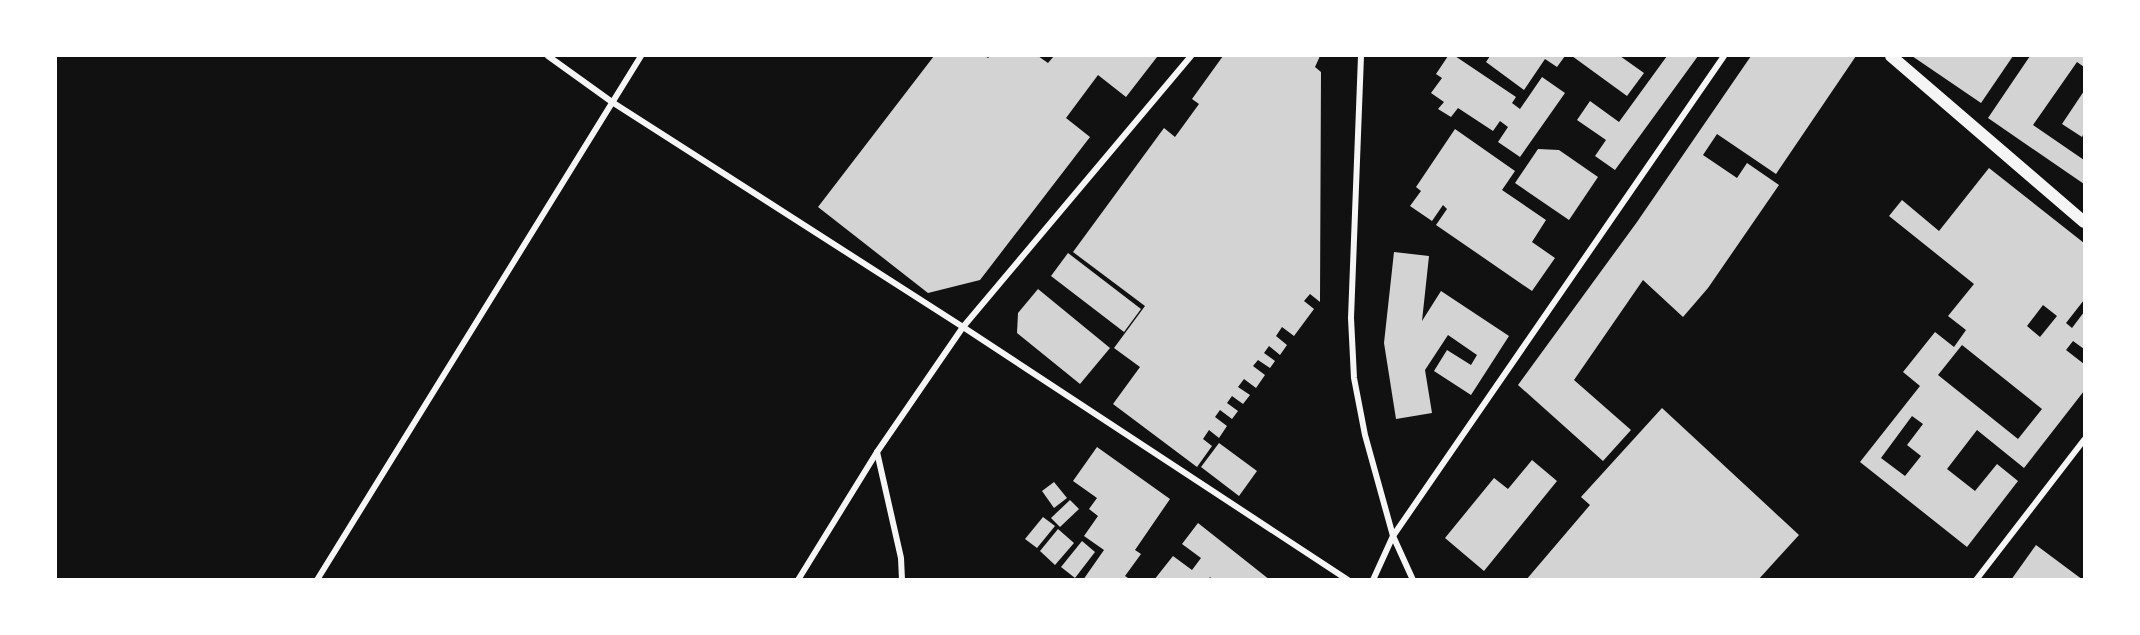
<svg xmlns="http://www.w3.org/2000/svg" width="2140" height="635" viewBox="0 0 2140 635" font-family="Commissioner,sans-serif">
	<rect width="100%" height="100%" fill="#111"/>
	<g fill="#d3d3d3" fill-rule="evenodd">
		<polygon points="934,56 985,56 988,58 990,56 1038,56 1048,63 1054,56 1157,57 1126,97 1098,75 1066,118 1090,137 980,280 928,293 818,207"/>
		<polygon points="1223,56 1320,56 1315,67 1321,72 1320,302 1310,294 1304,301 1314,309 1294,336 1282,327 1276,336 1287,345 1280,355 1269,346 1264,353 1275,361 1270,368 1258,360 1253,366 1265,375 1256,388 1244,379 1238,387 1250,395 1243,404 1232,396 1227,403 1238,411 1232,419 1220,410 1215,417 1227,426 1219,438 1209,430 1203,439 1212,446 1197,467 1113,404 1140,367 1114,348 1145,306 1073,252 1164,128 1175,137 1199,104 1192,99"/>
		<polygon points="1448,56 1455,56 1516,97 1512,103 1520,109 1542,77 1565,93 1520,157 1498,142 1508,127 1500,121 1493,131 1458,108 1451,117 1438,109 1444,102 1431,93 1442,78 1436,74"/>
		<polygon points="1490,56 1565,56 1557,67 1545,59 1524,90 1486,62"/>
		<polygon points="1572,56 1620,56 1644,73 1627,96"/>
		<polygon points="1667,56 1698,56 1615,170 1595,156 1606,140 1577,120 1590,101 1619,122"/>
		<polygon points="1751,56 1856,56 1776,174 1717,134 1703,155 1737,178 1747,163 1779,185 1708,288 1683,317 1643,280 1574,380 1631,430 1603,461 1518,385 1637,222"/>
		<polygon points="1912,56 2013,56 1981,103"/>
		<polygon points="2030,56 2084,56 2084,67 2077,62 2033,125 2084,160 2084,184 1988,118"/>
		<polygon points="2084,91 2084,133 2082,137 2062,124"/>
		<polygon points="1455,129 1515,171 1502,190 1546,220 1532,242 1555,258 1532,291 1436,225 1447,209 1443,205 1432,221 1410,206 1421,191 1416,187"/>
		<polygon points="1538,149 1559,150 1598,177 1569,220 1515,183"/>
		<path d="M1989,168L2084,243V300L2066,323L2072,328L2084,312V349L2073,341L2066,350L2084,364V391L2024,468L1977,430L1947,469L1975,491L1997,464L2018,481L1967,547L1860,462L1920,386L1903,372L1935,332L1954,347L1966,330L1948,316L1974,284L1889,216L1902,200L1939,231ZM2043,305L2057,316L2040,337L2027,326ZM1962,345L2042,409L2018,439L1938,375ZM1912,416L1923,424L1907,445L1921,456L1905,476L1881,458Z"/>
		<polygon points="1394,252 1429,256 1422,321 1441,291 1509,336 1471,395 1434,371 1447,350 1471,365 1477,355 1448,335 1425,370 1432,413 1396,419 1384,343"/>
		<polygon points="1068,253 1141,309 1124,332 1051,276"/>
		<polygon points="1038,289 1110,348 1080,384 1017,333 1018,313"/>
		<polygon points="1662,408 1799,535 1758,580 1526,580 1590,505 1581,497"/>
		<polygon points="1219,443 1257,471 1239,496 1201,467"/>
		<polygon points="1097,447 1170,499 1135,550 1141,554 1125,576 1131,580 1083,580 1104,550 1084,536 1098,516 1089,509 1097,498 1073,481"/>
		<polygon points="1532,460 1557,481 1484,571 1445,538 1494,478 1508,489"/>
		<polygon points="1054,482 1067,498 1054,508 1042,491"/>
		<polygon points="1070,500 1079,509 1060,527 1051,518"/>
		<polygon points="1043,517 1055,526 1037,548 1025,539"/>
		<polygon points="1198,523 1270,580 1213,580 1210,577 1208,580 1154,580 1173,556 1192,570 1201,558 1182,544"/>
		<polygon points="1058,529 1074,543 1055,565 1040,551"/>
		<polygon points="1082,541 1095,552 1075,578 1061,567"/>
		<polygon points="2036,545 2083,580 2011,580"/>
	</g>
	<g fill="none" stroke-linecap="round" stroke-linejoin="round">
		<g stroke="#f5f5f5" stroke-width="6">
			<polyline points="548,56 612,102 963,327 1348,580"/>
			<polyline points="1361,56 1351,318 1354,378 1365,435 1393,536 1413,580"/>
			<polyline points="877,452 901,558 902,580"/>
			<polyline points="317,580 641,56"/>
			<polyline points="798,580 877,452 963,327 1191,56"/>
			<polyline points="1373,580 1393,536 1724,56"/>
			<polyline points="1976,580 2084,440"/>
		</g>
		<polyline stroke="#f5f5f5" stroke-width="12" points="1891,56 2084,222"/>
	</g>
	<rect width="2140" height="635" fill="none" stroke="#ffffff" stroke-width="114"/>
</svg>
